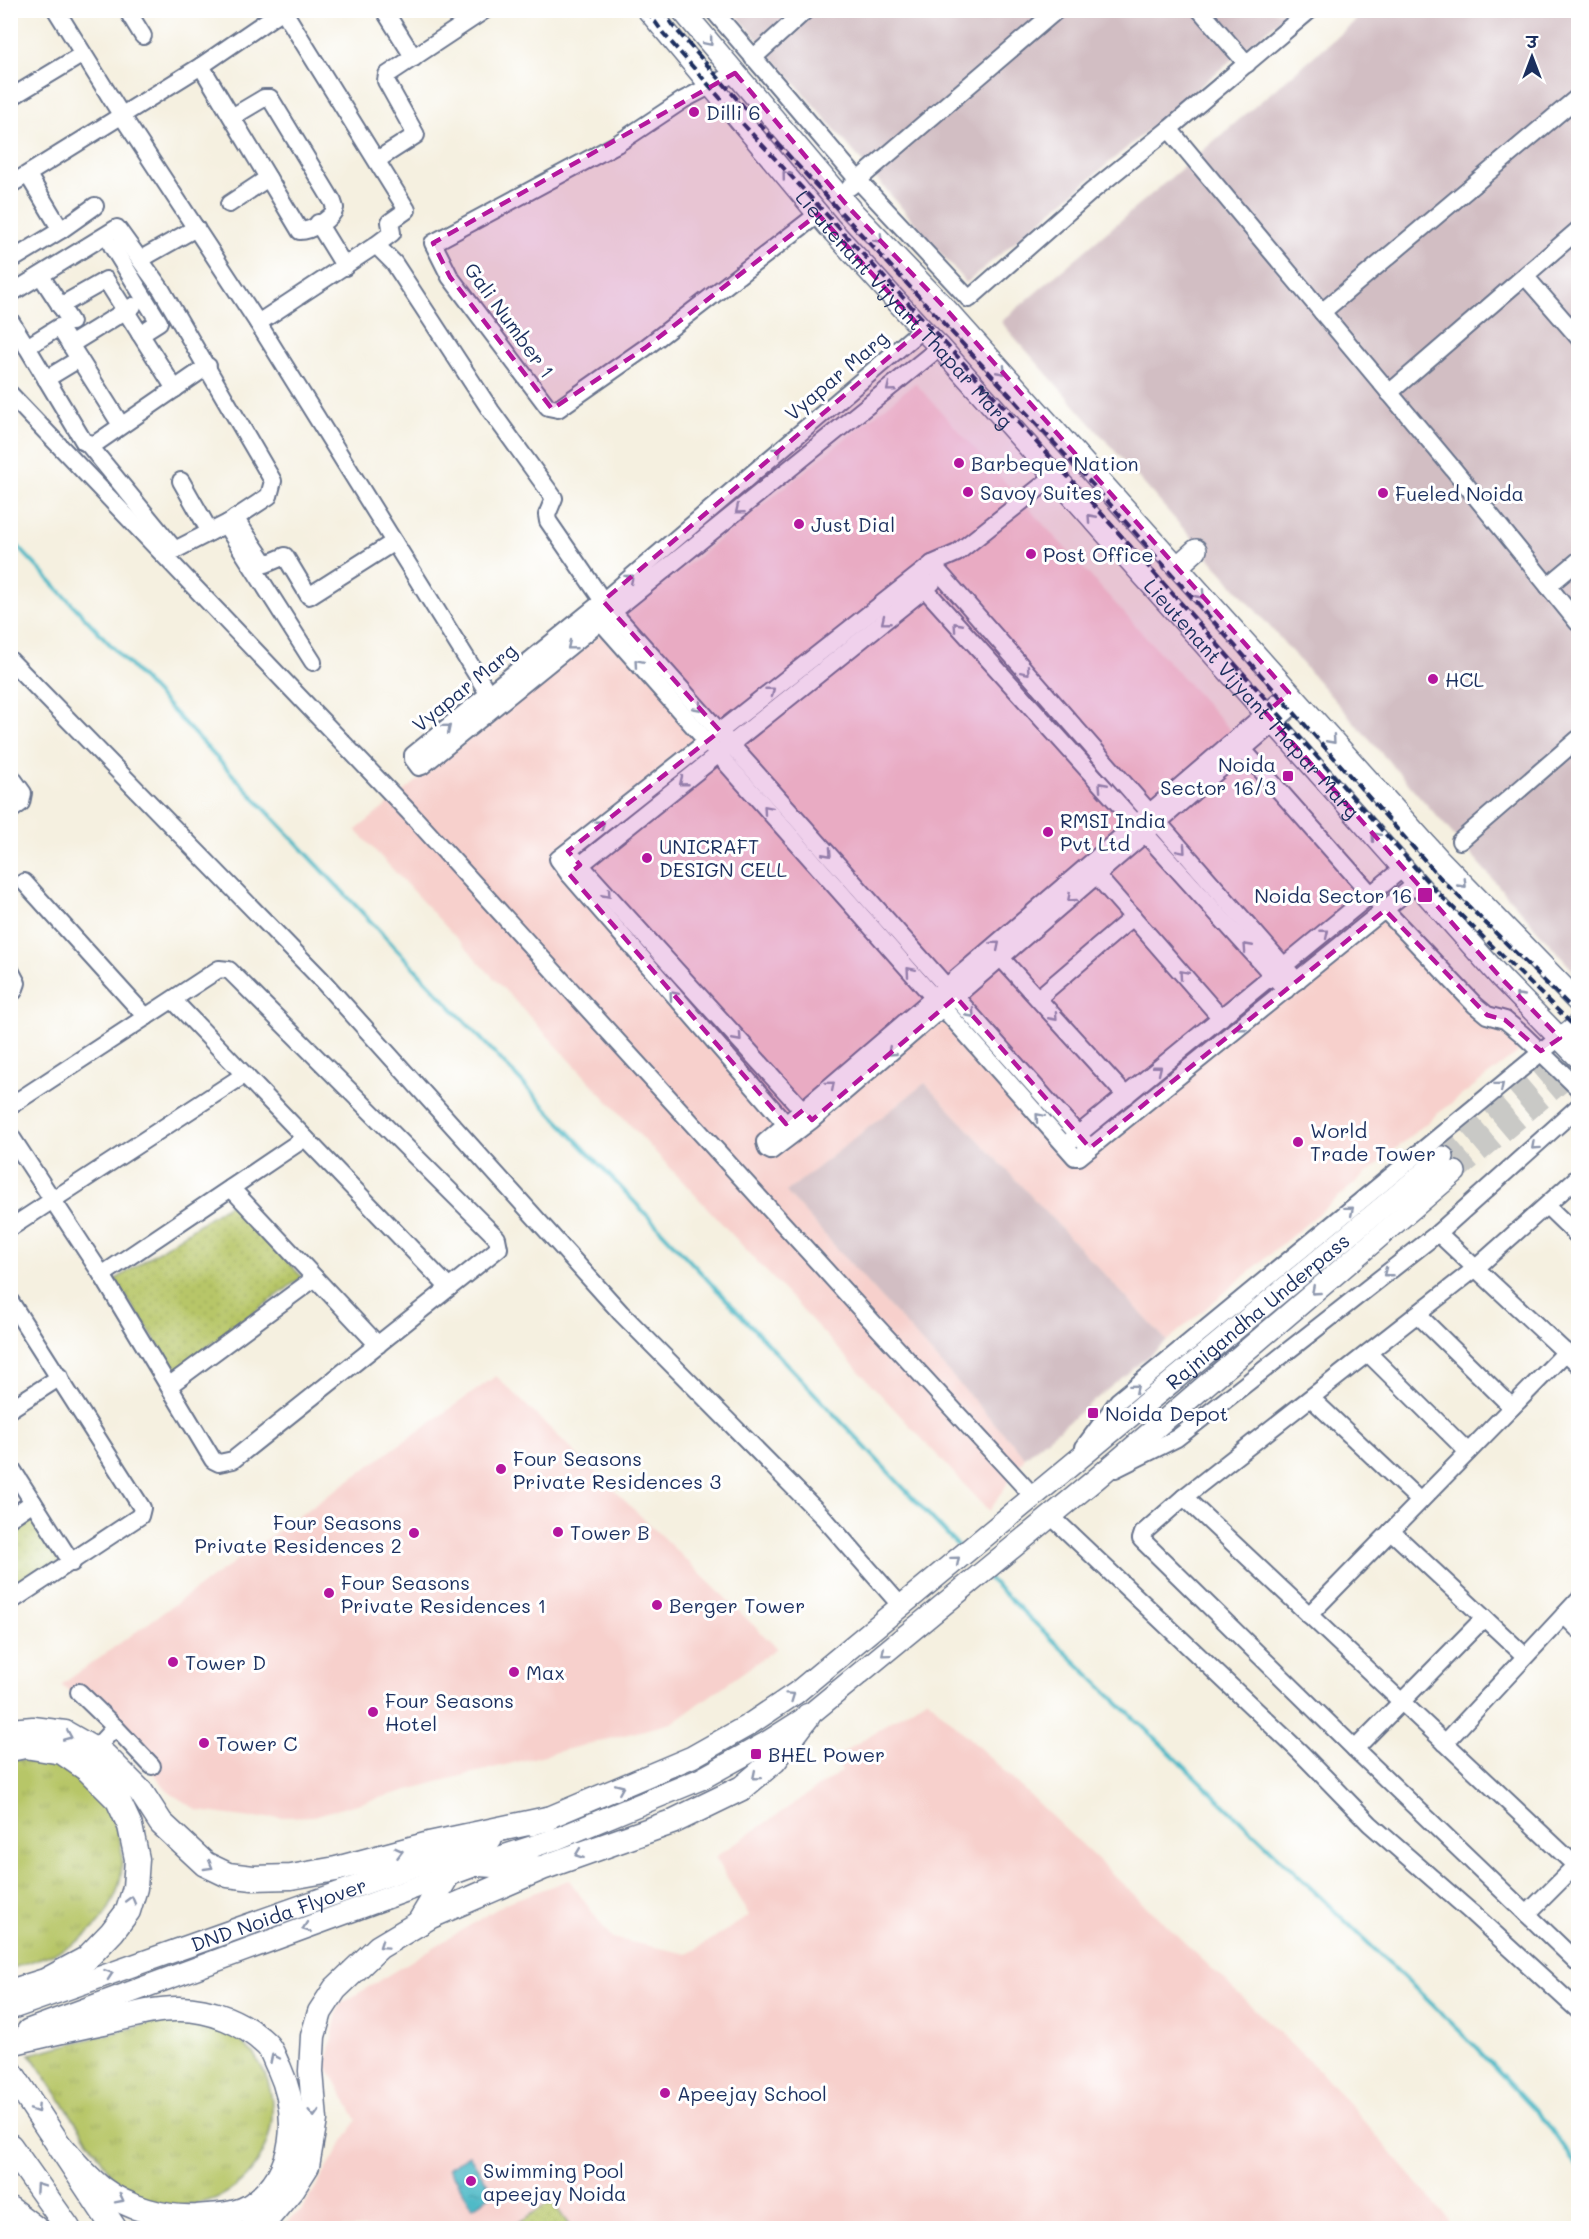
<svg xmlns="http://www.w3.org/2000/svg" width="1589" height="2239" viewBox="0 0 1589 2239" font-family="Mali,'Playpen Sans Deva',sans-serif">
	<defs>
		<pattern id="grass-tufts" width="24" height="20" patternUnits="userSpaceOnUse" patternTransform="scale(1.5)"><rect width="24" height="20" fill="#b7c668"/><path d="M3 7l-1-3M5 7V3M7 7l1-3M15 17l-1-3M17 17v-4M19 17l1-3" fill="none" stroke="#9daa5d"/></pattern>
		<pattern id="park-dots" width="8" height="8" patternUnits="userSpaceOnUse" patternTransform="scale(1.5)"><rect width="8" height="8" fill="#b7c668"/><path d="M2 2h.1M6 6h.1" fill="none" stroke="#9daa5d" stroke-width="1.8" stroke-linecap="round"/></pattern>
		<pattern id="water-ripples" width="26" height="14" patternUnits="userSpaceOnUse" patternTransform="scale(1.5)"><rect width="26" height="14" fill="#4ab7c5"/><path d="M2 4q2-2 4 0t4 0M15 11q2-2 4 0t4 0" fill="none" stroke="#3d95a3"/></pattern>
	</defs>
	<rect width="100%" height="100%" fill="#fff"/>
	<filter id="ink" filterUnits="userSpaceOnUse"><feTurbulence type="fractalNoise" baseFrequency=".0167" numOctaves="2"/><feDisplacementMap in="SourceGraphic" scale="12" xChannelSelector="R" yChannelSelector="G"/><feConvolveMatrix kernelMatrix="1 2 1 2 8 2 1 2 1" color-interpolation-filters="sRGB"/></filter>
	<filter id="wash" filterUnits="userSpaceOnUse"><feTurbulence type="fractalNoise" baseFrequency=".008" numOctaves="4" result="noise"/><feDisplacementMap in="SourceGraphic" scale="24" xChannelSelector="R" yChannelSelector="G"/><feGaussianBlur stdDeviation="1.35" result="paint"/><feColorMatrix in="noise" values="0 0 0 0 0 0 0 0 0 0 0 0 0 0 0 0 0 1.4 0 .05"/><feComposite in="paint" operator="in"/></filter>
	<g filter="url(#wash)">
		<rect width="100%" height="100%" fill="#f5f0e0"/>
		<g fill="#f7d0cc">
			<polygon points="915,383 1521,1050 1436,1115 1167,1341 925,1083 786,1192 1025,1457 989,1511 356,830"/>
			<polygon points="496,1376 777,1648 672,1723 445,1780 313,1816 251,1818 199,1811 170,1793 129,1746 61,1685"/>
			<polygon points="927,1698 1325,2076 1449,2220 1450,2228 279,2228 301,2211 357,2120 326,2064 339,2005 508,1902 569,1880 611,1938 688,1954 749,1916 715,1857 842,1771 835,1758"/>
		</g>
		<g fill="#d2bec3">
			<polygon points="733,11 1290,11 966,283"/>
			<polygon points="1367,11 1578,11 1578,976 1001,322"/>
			<polygon points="925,1083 1167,1341 1025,1457 786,1192"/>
		</g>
		<g fill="url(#grass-tufts)" stroke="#697a63" stroke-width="1.5">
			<path d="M11,1760C101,1753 159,1858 95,1927C72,1952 40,1957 11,1969Z"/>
			<path d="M168,2019C187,2020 204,2021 221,2029C307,2070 278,2201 184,2205C163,2206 140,2199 124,2187C110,2176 101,2159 91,2144C70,2114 50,2084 30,2054Z"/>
		</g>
		<g fill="url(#park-dots)" stroke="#697a63" stroke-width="1.5">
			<polygon points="231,1203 302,1277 176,1371 115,1280"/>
			<polygon points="34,1519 62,1560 11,1594 11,1534"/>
			<polygon points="552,2201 571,2228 510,2228"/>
		</g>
		<polygon fill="url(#water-ripples)" stroke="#327392" stroke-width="1.5" points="469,2155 494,2193 473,2207 448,2168"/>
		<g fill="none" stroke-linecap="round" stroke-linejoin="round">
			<g stroke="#4ab7c5" stroke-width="4">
				<polyline points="10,538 959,1547"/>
				<polyline points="987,1577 1466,2037 1546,2122 1578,2168"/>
			</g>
		</g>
	</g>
	<g filter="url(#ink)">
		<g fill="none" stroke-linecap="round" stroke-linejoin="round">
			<g stroke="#c9c9c6" stroke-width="21" stroke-dasharray="21 10" stroke-linecap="butt">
				<polyline points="1443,1157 1578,1042"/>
				<polyline points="1455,1172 1578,1068"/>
			</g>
			<g stroke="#67738c" stroke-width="20">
				<g id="minor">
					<polyline points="56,10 122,116 258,323 493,701"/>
					<polyline points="127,10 143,36"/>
					<polyline points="283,10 407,210 390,222 392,233 376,245"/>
					<polyline points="384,10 414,58"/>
					<polyline points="713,10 858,180 969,299 1092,191 1169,129 1310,10"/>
					<polyline points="1200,10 1247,64"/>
					<polyline points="753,58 806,10"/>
					<path d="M201,66L300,231C310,231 333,219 335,208L333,202L270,98H264L232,117"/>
					<polyline points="735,73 683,100 617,144 433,243 450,277 548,407 558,409 645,348 818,214"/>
					<polyline points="10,98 83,54"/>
					<polyline points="1169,129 1454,470 1578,623"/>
					<polyline points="377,160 416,135 386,81 387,75 485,10"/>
					<polyline points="28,175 61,230"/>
					<polyline points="10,185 201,66 283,10"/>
					<polyline points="850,187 1057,10"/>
					<polyline points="229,204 268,178"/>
					<polyline points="318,223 345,267"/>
					<polyline points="112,246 159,322 140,334"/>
					<polyline points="141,259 196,228"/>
					<polyline points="10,261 61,230 95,206"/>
					<polyline points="41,276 71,322"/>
					<polyline points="1525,276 1578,337"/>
					<polyline points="10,294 117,228 161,289 273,481 269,496 228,523 227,527 313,662"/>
					<polyline points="60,306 106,280 175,389"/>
					<polyline points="1322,312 1578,97"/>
					<polyline points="10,320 27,347 59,327 121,425"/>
					<polyline points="258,323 376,245 394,263 491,411 554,498 547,515 548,521 603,601 1090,1148"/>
					<polyline points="922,329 603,601 413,755 413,759 419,767 422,766 940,347"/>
					<polyline points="70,345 133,306"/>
					<polyline points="27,347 84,442 95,444 208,366"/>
					<polyline points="46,379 79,359"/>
					<polyline points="1389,393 1578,230"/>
					<polyline points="10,394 409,812 866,1315 1033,1496"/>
					<polyline points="88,444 175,550 228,523"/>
					<polyline points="181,481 210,532"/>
					<polyline points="235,518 266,564 285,556 309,596 394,542"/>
					<polyline points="932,564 1297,981"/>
					<polyline points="915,578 1286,990"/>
					<polyline points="1548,586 1578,561"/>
					<polyline points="595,615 1075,1157 1079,1157 1090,1148 1416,884"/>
					<polyline points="10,660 320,978 621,1313 824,1518 901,1606"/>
					<polyline points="1289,693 765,1142 767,1149 771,1151 812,1120 1298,702"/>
					<polyline points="1238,744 1385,910 1475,1005 1487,1015 1505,1020 1522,1034 1578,1088"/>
					<polyline points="10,775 23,793 21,803 10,811"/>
					<polyline points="1460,841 1578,739"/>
					<polyline points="574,858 809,1117"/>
					<polyline points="569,874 932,583"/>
					<polyline points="1097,876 1221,1018"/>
					<polyline points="24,882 146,1017"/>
					<polyline points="1001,958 1126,1096"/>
					<polyline points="10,970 17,983 14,991 10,993"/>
					<polyline points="1038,998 1133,917"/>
					<polyline points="173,1000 449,1288"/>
					<polyline points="10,1106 219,969 229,970 497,1238 499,1248 233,1460 219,1463 213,1460 102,1275 10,1135"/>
					<polyline points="792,1131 569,874 558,859 932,564 957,553 1054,476"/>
					<polyline points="1069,1142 1403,868"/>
					<polyline points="1578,1177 1476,1268 1184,1497 1143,1533 1141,1539 1355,1749 1578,1963"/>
					<polyline points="231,1188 378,1345"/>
					<polyline points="1547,1206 1578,1236"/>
					<polyline points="10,1228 244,1075"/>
					<polyline points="1438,1233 1578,1364"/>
					<polyline points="102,1275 305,1138"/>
					<polyline points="10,1301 142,1508 140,1516 10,1602"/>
					<polyline points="1417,1314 1512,1407"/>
					<polyline points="1368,1353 1468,1452"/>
					<polyline points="170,1385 315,1278"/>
					<polyline points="1311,1398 1420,1501"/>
					<polyline points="10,1409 60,1377"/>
					<polyline points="1084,1447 1118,1401 1578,1022"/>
					<polyline points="10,1466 72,1563"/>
					<polyline points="1115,1469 1177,1438 1438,1233 1578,1107"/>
					<polyline points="1184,1497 1576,1866"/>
					<polyline points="1051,1516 1301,1753 1370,1824 1472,1913 1578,2010"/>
					<polyline points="10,1518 33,1502"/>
					<polyline points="1391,1531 1525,1656"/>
					<polyline points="1309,1615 1566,1352"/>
					<polyline points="1564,1615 1578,1629"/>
					<polyline points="79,1692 115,1727"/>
					<polyline points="1445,1743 1578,1600"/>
					<polyline points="1355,1749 1484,1618"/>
					<polyline points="94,1750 115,1727 152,1766"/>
					<polyline points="1527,1914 1578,1863"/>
				</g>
			</g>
			<g stroke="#67738c" stroke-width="24">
				<g id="major">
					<path id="s1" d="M648,10L829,227L922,329L940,347L1501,978L1578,1057"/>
					<polyline points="682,10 851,210 946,309 1439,859 1578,1002"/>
					<polyline points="1177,567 1196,550"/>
					<path id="s2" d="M531,1825L692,1757L747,1726L796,1693L1443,1157"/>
					<path id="s3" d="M10,2009L491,1839"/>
					<polyline points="28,2030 479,1864 556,1839 701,1779 764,1744 808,1716 1096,1479 1455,1172"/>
				</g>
			</g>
			<g stroke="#67738c" stroke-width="27">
				<g id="highway">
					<polyline points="10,1731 33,1729 65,1733 105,1756 141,1792 161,1823 205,1864 228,1875 253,1878 291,1877 336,1869 429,1844 547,1819"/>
					<polyline points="10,1749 25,1746 62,1752 88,1770 118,1800 130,1826 137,1859 135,1888 128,1911 112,1932 86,1959 45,1981 10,1992"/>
					<polyline points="479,1864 536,1868"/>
					<polyline points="419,1923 447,1876"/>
					<path d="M10,2043C44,2035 78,2027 113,2020C134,2015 158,2008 180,2009C211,2009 244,2023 266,2044C272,2049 275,2061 279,2068C300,2114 298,2172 253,2204C237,2216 216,2215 197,2217C166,2219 127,2208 102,2189C87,2177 74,2162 61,2147"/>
					<polyline points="10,2071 114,2228"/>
					<polyline points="10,2146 68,2228"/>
					<polyline points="10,2209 35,2228"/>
					<polyline points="253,2228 266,2220 293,2188 307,2166 315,2120 311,2071 313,2036 320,2012 335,1989 379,1947 431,1916 542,1868 672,1822 742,1788 774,1761 808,1716"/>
				</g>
			</g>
			<use href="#minor" stroke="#fff" stroke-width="16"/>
			<use href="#major" stroke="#fff" stroke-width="21"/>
			<use href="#highway" stroke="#fff" stroke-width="24"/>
			<g stroke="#1b2f5e" stroke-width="4" stroke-dasharray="9 4.5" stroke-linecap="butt">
				<polyline points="647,10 663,33 743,124 1084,494 1434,889 1578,1030"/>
				<polyline points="662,10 672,25 752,116 1093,485 1443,881 1578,1014"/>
			</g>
		</g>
		<defs><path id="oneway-chevron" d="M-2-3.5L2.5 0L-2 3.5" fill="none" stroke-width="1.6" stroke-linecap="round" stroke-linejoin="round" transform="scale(1.5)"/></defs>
		<g stroke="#8d97ae">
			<use href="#oneway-chevron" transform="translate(709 42) rotate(50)"/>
			<use href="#oneway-chevron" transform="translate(786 175) rotate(-129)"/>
			<use href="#oneway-chevron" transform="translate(879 239) rotate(46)"/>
			<use href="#oneway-chevron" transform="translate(1002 371) rotate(48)"/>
			<use href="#oneway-chevron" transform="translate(890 388) rotate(141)"/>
			<use href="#oneway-chevron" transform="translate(778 451) rotate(-40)"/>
			<use href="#oneway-chevron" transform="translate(739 510) rotate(141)"/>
			<use href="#oneway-chevron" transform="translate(1091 518) rotate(-132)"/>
			<use href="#oneway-chevron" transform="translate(630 578) rotate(-40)"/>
			<use href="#oneway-chevron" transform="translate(1201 595) rotate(48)"/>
			<use href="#oneway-chevron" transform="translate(885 621) rotate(141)"/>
			<use href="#oneway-chevron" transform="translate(957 626) rotate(-132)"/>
			<use href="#oneway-chevron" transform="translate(571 646) rotate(141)"/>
			<use href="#oneway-chevron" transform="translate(638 663) rotate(-131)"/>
			<use href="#oneway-chevron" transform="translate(1026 671) rotate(49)"/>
			<use href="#oneway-chevron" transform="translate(771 691) rotate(-38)"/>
			<use href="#oneway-chevron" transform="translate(698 707) rotate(48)"/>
			<use href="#oneway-chevron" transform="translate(447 728) rotate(-40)"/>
			<use href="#oneway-chevron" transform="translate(1332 740) rotate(48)"/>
			<use href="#oneway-chevron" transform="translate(683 782) rotate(141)"/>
			<use href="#oneway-chevron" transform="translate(1102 786) rotate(-132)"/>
			<use href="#oneway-chevron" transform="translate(767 809) rotate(-131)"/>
			<use href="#oneway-chevron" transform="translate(601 824) rotate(-38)"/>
			<use href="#oneway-chevron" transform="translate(1375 836) rotate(-131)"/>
			<use href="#oneway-chevron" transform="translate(1182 850) rotate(49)"/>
			<use href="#oneway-chevron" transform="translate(828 853) rotate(48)"/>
			<use href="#oneway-chevron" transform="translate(1463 884) rotate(46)"/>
			<use href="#oneway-chevron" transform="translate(607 894) rotate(48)"/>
			<use href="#oneway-chevron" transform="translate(1071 898) rotate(139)"/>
			<use href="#oneway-chevron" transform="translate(1325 933) rotate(-39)"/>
			<use href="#oneway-chevron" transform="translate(996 945) rotate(-40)"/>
			<use href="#oneway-chevron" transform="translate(1247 947) rotate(-132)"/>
			<use href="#oneway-chevron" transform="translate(910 971) rotate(-131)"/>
			<use href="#oneway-chevron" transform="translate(1183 974) rotate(-131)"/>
			<use href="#oneway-chevron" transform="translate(673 995) rotate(-131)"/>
			<use href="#oneway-chevron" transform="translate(1519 997) rotate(-134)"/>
			<use href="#oneway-chevron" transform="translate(971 1014) rotate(48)"/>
			<use href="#oneway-chevron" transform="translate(1054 1017) rotate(48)"/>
			<use href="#oneway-chevron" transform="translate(1241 1027) rotate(141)"/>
			<use href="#oneway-chevron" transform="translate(738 1038) rotate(48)"/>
			<use href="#oneway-chevron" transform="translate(891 1052) rotate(139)"/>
			<use href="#oneway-chevron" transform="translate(1158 1069) rotate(-39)"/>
			<use href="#oneway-chevron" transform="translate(831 1085) rotate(-40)"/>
			<use href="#oneway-chevron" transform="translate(1500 1086) rotate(-40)"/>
			<use href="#oneway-chevron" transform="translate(1039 1117) rotate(-131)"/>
			<use href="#oneway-chevron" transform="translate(1535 1146) rotate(138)"/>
			<use href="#oneway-chevron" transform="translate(1350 1210) rotate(-40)"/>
			<use href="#oneway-chevron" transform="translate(1387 1273) rotate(142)"/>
			<use href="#oneway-chevron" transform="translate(1315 1291) rotate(139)"/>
			<use href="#oneway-chevron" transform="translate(1135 1388) rotate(-40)"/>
			<use href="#oneway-chevron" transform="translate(956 1560) rotate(-40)"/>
			<use href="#oneway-chevron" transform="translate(885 1653) rotate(140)"/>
			<use href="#oneway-chevron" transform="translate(791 1696) rotate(-35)"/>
			<use href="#oneway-chevron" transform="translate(68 1736) rotate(23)"/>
			<use href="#oneway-chevron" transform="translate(756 1776) rotate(140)"/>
			<use href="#oneway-chevron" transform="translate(620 1788) rotate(-23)"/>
			<use href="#oneway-chevron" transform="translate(399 1852) rotate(-15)"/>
			<use href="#oneway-chevron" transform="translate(579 1854) rotate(159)"/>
			<use href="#oneway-chevron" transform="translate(209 1866) rotate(30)"/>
			<use href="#oneway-chevron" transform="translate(131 1900) rotate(-74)"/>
			<use href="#oneway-chevron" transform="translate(306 1928) rotate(160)"/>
			<use href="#oneway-chevron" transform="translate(383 1945) rotate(146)"/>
			<use href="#oneway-chevron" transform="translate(109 1974) rotate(-19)"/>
			<use href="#oneway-chevron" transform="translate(274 2058) rotate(-115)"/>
			<use href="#oneway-chevron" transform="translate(36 2109) rotate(57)"/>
			<use href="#oneway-chevron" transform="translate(314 2113) rotate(88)"/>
			<use href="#oneway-chevron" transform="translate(39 2187) rotate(-125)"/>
			<use href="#oneway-chevron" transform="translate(120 2199) rotate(27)"/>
		</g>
	</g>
	<path fill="#b5179e" fill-opacity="0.2" stroke="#b5179e" stroke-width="4.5" stroke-dasharray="12 8" stroke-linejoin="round" d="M735,73L851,210L946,309L1289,693L1266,713L1501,978L1560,1038L1541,1051L1505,1020L1487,1015L1385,910L1090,1148L956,997L812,1120L803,1110L786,1124L569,874L580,865L568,851L720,731L603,601L922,329L818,214L645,348L552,409L450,277L433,243Z"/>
	<g fill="#b5179e" stroke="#fff" stroke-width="2">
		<circle cx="694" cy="112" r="6"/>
		<circle cx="959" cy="463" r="6"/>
		<circle cx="968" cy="492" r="6"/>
		<circle cx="1383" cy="493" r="6"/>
		<circle cx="799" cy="524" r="6"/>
		<circle cx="1031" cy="554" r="6"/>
		<circle cx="1433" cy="679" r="6"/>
		<rect x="1282" y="770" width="12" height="12" rx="3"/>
		<circle cx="1048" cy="832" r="6"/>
		<circle cx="647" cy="858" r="6"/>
		<rect x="1417" y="887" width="16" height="16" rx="3"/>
		<circle cx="1298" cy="1142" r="6"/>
		<rect x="1087" y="1407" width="12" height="12" rx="3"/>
		<circle cx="501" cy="1469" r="6"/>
		<circle cx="558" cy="1532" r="6"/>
		<circle cx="414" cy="1533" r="6"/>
		<circle cx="329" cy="1593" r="6"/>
		<circle cx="657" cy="1605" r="6"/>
		<circle cx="173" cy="1662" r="6"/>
		<circle cx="514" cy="1672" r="6"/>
		<circle cx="373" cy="1712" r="6"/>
		<circle cx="204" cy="1743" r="6"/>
		<rect x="750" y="1748" width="12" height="12" rx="3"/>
		<circle cx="665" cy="2093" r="6"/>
		<circle cx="471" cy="2181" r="6"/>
	</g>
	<g text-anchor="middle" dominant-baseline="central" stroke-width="6" stroke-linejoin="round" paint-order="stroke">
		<g font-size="20" fill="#1b2f5e" stroke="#fff" text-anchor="start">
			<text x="706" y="112">Dilli 6</text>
			<text x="971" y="463">Barbeque Nation</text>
			<text x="980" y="492">Savoy Suites</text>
			<text x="1395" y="493">Fueled Noida</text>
			<text x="811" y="524">Just Dial</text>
			<text x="1043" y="554">Post Office</text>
			<text x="1445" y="679">HCL</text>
			<text x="1276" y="764" text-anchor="end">Noida<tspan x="1276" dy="23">Sector 16/3</tspan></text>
			<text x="1060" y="820">RMSI India<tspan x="1060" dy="23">Pvt Ltd</tspan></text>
			<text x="659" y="846">UNICRAFT<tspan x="659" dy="23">DESIGN CELL</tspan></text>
			<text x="1412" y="895" text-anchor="end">Noida Sector 16</text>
			<text x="1310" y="1130">World<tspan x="1310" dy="23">Trade Tower</tspan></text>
			<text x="1105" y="1413">Noida Depot</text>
			<text x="513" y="1458">Four Seasons<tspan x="513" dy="23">Private Residences 3</tspan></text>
			<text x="402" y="1522" text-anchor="end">Four Seasons<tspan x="402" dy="23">Private Residences 2</tspan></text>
			<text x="570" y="1532">Tower B</text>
			<text x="341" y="1582">Four Seasons<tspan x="341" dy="23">Private Residences 1</tspan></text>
			<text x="669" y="1605">Berger Tower</text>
			<text x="185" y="1662">Tower D</text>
			<text x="526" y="1672">Max</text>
			<text x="385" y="1700">Four Seasons<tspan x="385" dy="23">Hotel</tspan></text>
			<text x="216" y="1743">Tower C</text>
			<text x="768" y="1754">BHEL Power</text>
			<text x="677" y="2093">Apeejay School</text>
			<text x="483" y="2170">Swimming Pool<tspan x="483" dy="23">apeejay Noida</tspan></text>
		</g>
		<g font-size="20" fill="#1b2f5e" stroke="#fff">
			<text stroke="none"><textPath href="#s1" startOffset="394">Lieutenant Vijyant Thapar Marg</textPath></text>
			<text transform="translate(510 320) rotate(54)">Gali Number 1</text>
			<text transform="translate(836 375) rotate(-40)">Vyapar Marg</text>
			<text transform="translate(464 687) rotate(-39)">Vyapar Marg</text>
			<text stroke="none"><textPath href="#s1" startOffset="916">Lieutenant Vijyant Thapar Marg</textPath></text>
			<text stroke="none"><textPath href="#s2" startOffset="896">Rajnigandha Underpass</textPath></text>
			<text stroke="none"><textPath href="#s3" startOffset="285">DND Noida Flyover</textPath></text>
		</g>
	</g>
	<rect width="1589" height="2239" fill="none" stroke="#fff" stroke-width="36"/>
	<g transform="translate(1532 57)" stroke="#ffffff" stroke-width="4.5" paint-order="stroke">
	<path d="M0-4.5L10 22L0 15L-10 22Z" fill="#1b2f5e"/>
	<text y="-9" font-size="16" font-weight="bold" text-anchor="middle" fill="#1b2f5e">उ</text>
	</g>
</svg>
